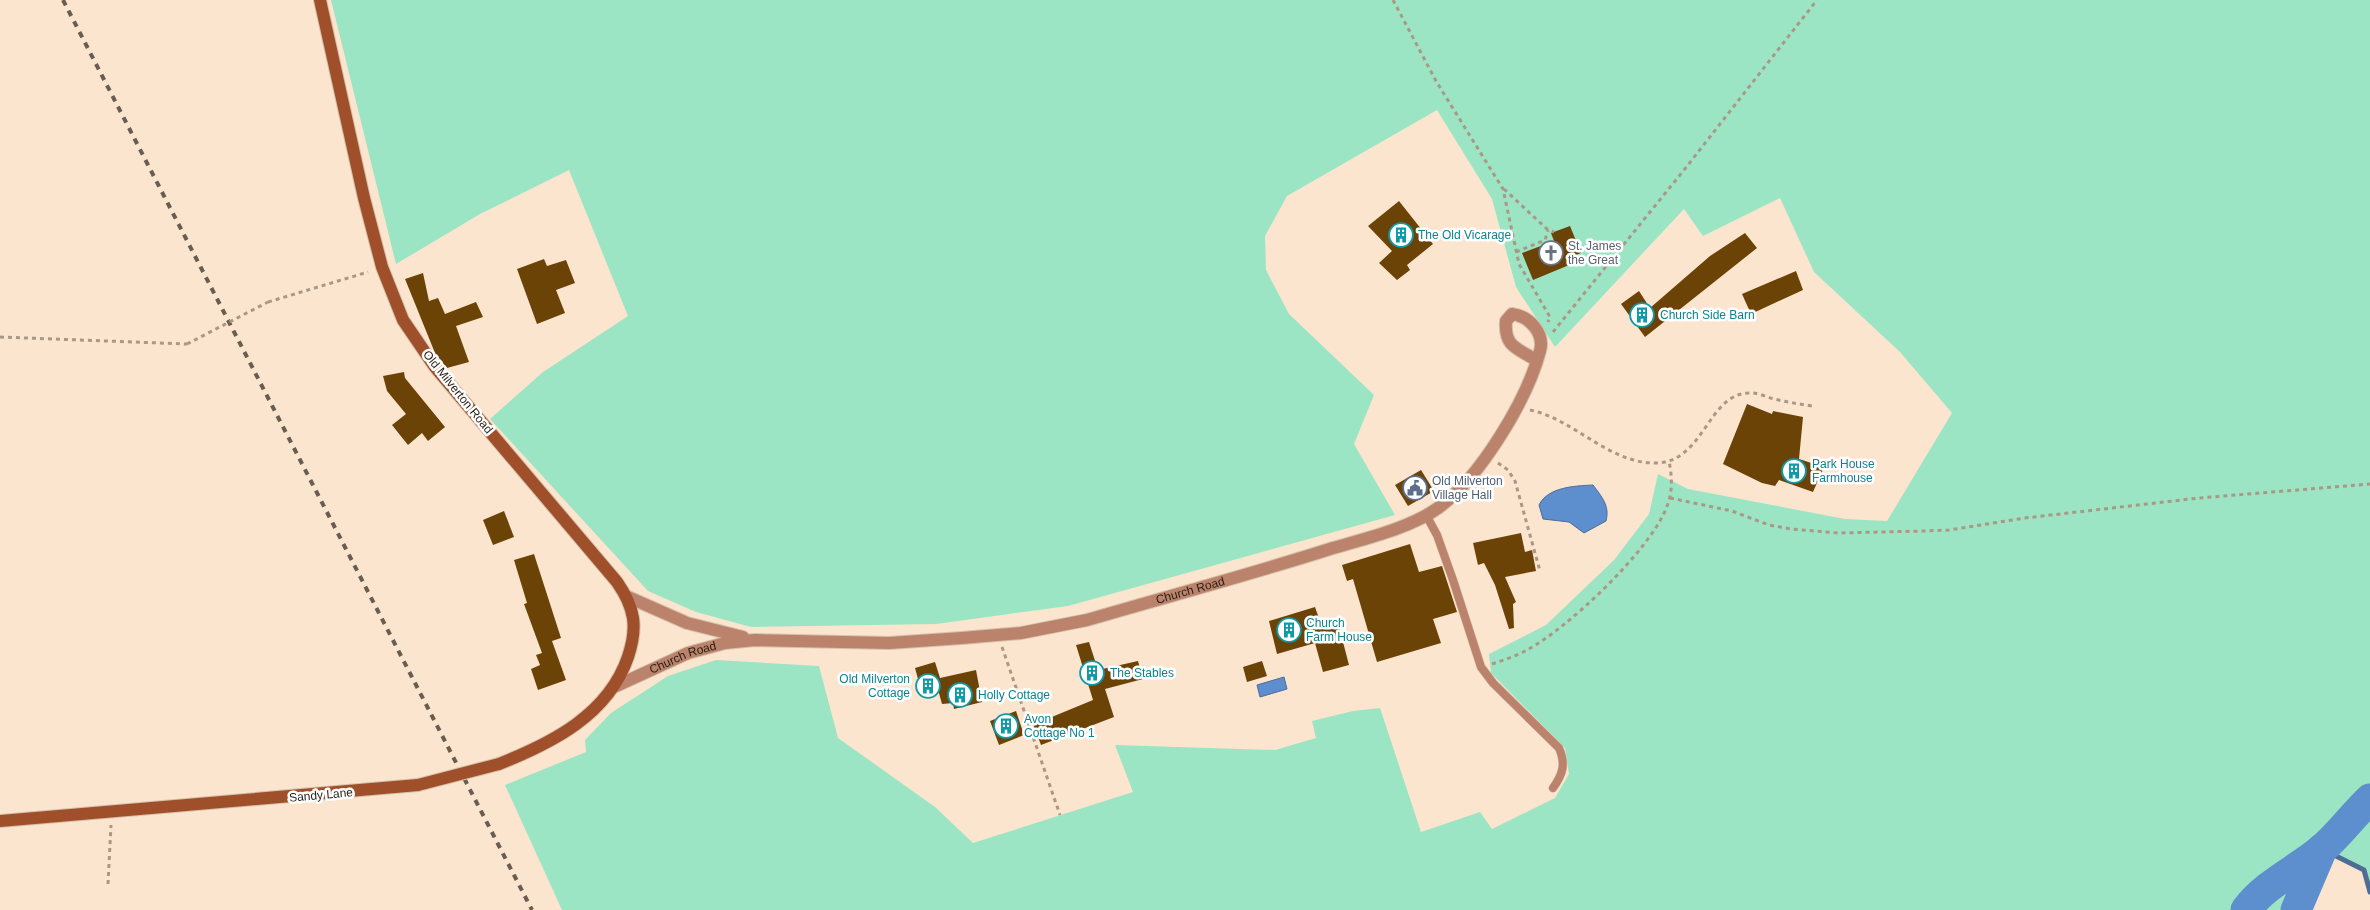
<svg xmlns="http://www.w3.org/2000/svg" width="2370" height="910" viewBox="0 0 2370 910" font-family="Arial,sans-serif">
	<rect width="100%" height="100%" fill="#fbe5ce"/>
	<polygon fill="#9be5c4" points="331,0 2370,0 2370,892 2364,870 2322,849 2296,910 562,910 505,785 586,752 585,740 611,713 668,676 716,660 819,666 838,738 935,807 973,843 1133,792 1115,745 1275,750 1316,738 1312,721 1353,711 1380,708 1421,832 1480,812 1492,829 1555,798 1569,774 1565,748 1491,673 1489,654 1546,625 1614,560 1649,514 1658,474 1688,489 1845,519 1887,521 1952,413 1900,352 1814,272 1780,198 1703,236 1684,209 1555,347 1516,287 1492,199 1437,110 1287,196 1265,236 1266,270 1289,314 1374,395 1354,444 1395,515 1068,606 936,624 751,627 696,612 648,591 490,419 543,372 628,316 569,170 480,214 396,264"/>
	<g fill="#5d8ece" stroke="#4d6c96">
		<path d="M1593,485C1602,497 1610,506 1606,521L1584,533L1569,522L1543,519L1539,505C1548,487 1574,486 1593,485Z"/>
		<polygon points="1284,677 1287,689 1260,697 1257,685"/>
	</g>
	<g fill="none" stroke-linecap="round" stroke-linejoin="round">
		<polyline stroke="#4d6c96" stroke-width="5" points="2322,849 2364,870 2370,892"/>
		<g stroke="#5d8ece" stroke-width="31">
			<path d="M2246,910C2265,884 2297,870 2321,850C2339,835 2353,815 2370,799"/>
			<polyline points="2296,910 2322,849"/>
		</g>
	</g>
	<g fill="#6c4306">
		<polygon points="1399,201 1433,244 1407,265 1410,270 1397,280 1379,263 1392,251 1368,226"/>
		<polygon points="1570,226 1581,253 1571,257 1574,263 1533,280 1522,253 1554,241 1551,233"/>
		<polygon points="1745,233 1757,248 1645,337 1621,304 1639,291 1650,308 1710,256"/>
		<polygon points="544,259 547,266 566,260 575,283 556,290 565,313 537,324 517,269"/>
		<polygon points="1796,271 1803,290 1751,314 1742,294"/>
		<polygon points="423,273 429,301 438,298 445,314 476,302 483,317 456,326 469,362 447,368 435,353 405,279"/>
		<polygon points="404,372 405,378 445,427 428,441 422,433 408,445 392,425 406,414 387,391 383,376"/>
		<polygon points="1747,404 1772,414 1773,411 1803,417 1799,459 1824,467 1813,492 1779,480 1775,486 1762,483 1723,464"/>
		<polygon points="1421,470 1434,491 1408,506 1395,485"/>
		<polygon points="504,511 514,537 493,545 483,520"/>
		<polygon points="1521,533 1525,552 1532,550 1536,571 1505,577 1516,602 1513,604 1514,628 1509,629 1495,585 1484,563 1478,565 1473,543"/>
		<polygon points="1410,544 1419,572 1442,566 1457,612 1433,619 1441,643 1377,662 1353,579 1347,581 1342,565"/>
		<polygon points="534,554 561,638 552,641 566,680 538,690 531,669 540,665 536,655 542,653 524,604 527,603 514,560"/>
		<polygon points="1315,607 1322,627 1338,623 1349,665 1323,672 1315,643 1277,654 1269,621"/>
		<polygon points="1089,642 1098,670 1138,661 1143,679 1105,689 1114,717 1041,745 1032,721 1045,716 1047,719 1093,700 1076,645"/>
		<polygon points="1262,661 1267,676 1247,682 1243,667"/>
		<polygon points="935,662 940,678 976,670 982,702 954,709 953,703 942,704 939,693 923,697 915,668"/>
		<polygon points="1016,711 1024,735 999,745 990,721"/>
	</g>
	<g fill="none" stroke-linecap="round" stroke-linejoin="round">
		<g stroke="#d5c1ac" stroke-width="9">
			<path id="lane" d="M1426,515L1437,535L1453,580L1481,667L1493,683L1559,748C1566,764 1563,774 1553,788"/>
		</g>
		<g stroke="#d5c1ac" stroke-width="14">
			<g id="street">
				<polyline points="628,597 687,623 743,637"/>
				<path id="s1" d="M614,687L688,653L725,643L755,640L889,643L962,638L1021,633L1087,620C1169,596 1252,574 1333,548C1367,538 1410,528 1438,508C1480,478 1527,400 1540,351C1545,333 1529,316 1512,314L1506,321C1504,347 1517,348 1536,360"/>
			</g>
		</g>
		<g stroke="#d5c1ac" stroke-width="14">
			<g id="secondary">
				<path d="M320,0L364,198L382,267L403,320L435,367L617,582C635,608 638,627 628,657C608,715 552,743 499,764"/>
				<polyline points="0,821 418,785"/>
			</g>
		</g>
		<g stroke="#aa9886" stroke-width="3" stroke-dasharray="4 4" stroke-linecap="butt">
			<polyline points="1393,0 1436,81 1503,189 1519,264 1550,317 1548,322"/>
			<polyline points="1504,189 1548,230 1554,232"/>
			<polyline points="1516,252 1545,240 1548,230"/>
			<polyline points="268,302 368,272"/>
			<polyline points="1553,332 1684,170 1817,0"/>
			<polyline points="0,337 187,344"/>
			<path d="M1530,410C1574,419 1608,463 1655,463C1704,463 1707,395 1748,393C1757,392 1766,397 1774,399C1787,402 1799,404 1812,406"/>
			<polyline points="1498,463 1508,470 1515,481 1540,571"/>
			<polyline points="1670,498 1732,511 1769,525 1791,529 1838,533 1923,531 1949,530 2025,518 2199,498 2370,484"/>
			<polyline points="1002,647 1060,815"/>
			<path d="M1492,664C1504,660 1516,656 1527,650C1567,629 1652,549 1667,506C1673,491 1672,476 1669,461"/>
			<polyline points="108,884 111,825"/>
		</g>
		<use href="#lane" stroke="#bb836c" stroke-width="8"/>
		<use href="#street" stroke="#bb836c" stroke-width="12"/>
		<use href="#secondary" stroke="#9f502b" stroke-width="12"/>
		<polyline stroke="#6a5c4e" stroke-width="4" stroke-dasharray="6 6" stroke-linecap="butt" points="63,0 532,910"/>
		<g stroke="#d5c1ac" stroke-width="14" stroke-linecap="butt">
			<polyline id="secondary-bridge" points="418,785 499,764"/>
		</g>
		<polyline stroke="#aa9886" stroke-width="3" stroke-dasharray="4 4" stroke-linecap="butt" points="187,344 268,302"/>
		<use href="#secondary-bridge" stroke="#9f502b" stroke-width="12"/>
	</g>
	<defs>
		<g id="building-ring" transform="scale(1.25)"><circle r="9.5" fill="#fff" stroke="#0f9aa8" stroke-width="1.5"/><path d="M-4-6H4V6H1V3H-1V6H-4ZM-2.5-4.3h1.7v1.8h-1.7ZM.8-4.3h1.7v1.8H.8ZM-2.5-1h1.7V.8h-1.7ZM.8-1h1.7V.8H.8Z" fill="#0f9aa8"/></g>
		<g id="church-ring" transform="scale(1.25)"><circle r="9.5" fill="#fff" stroke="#6b7280" stroke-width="1.5"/><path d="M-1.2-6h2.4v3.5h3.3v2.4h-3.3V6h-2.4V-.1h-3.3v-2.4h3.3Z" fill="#6b7280"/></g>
		<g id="civic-ring" transform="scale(1.25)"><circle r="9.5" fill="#fff" stroke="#5c6f8a" stroke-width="1.5"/><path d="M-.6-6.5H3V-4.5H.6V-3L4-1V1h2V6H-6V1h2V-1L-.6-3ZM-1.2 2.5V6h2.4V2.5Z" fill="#5c6f8a"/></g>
	</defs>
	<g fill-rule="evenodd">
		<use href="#building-ring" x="1401" y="235"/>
		<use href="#church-ring" x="1551" y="253"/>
		<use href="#building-ring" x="1642" y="315"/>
		<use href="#building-ring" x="1794" y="471"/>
		<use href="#civic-ring" x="1415" y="488"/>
		<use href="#building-ring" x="1289" y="630"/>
		<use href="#building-ring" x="1092" y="673"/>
		<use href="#building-ring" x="928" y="686"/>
		<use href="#building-ring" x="960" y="695"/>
		<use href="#building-ring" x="1006" y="726"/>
	</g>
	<g text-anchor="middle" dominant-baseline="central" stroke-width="5" stroke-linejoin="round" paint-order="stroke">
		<g font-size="12" fill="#0d838f" stroke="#fff" text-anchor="start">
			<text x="1418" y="235">The Old Vicarage</text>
			<text x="1660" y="315">Church Side Barn</text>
			<text x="1812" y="464">Park House<tspan x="1812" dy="14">Farmhouse</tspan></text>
			<text x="1306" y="623">Church<tspan x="1306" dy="14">Farm House</tspan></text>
			<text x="1110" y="673">The Stables</text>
			<text x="910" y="679" text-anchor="end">Old Milverton<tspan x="910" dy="14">Cottage</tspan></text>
			<text x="978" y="695">Holly Cottage</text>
			<text x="1024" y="719">Avon<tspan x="1024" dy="14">Cottage No 1</tspan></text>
		</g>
		<g font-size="12" fill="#5b616d" stroke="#fff" text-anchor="start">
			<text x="1568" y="246">St. James<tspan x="1568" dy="14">the Great</tspan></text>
		</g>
		<g font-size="12" fill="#281e13" stroke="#fff">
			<text transform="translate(458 392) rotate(51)">Old Milverton Road</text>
			<text stroke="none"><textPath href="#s1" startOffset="591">Church Road</textPath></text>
			<text stroke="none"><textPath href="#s1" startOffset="75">Church Road</textPath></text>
			<text transform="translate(321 795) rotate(-5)">Sandy Lane</text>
		</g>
		<g font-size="12" fill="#4e5e75" stroke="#fff" text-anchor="start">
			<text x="1432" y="481">Old Milverton<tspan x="1432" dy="14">Village Hall</tspan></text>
		</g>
	</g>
</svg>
